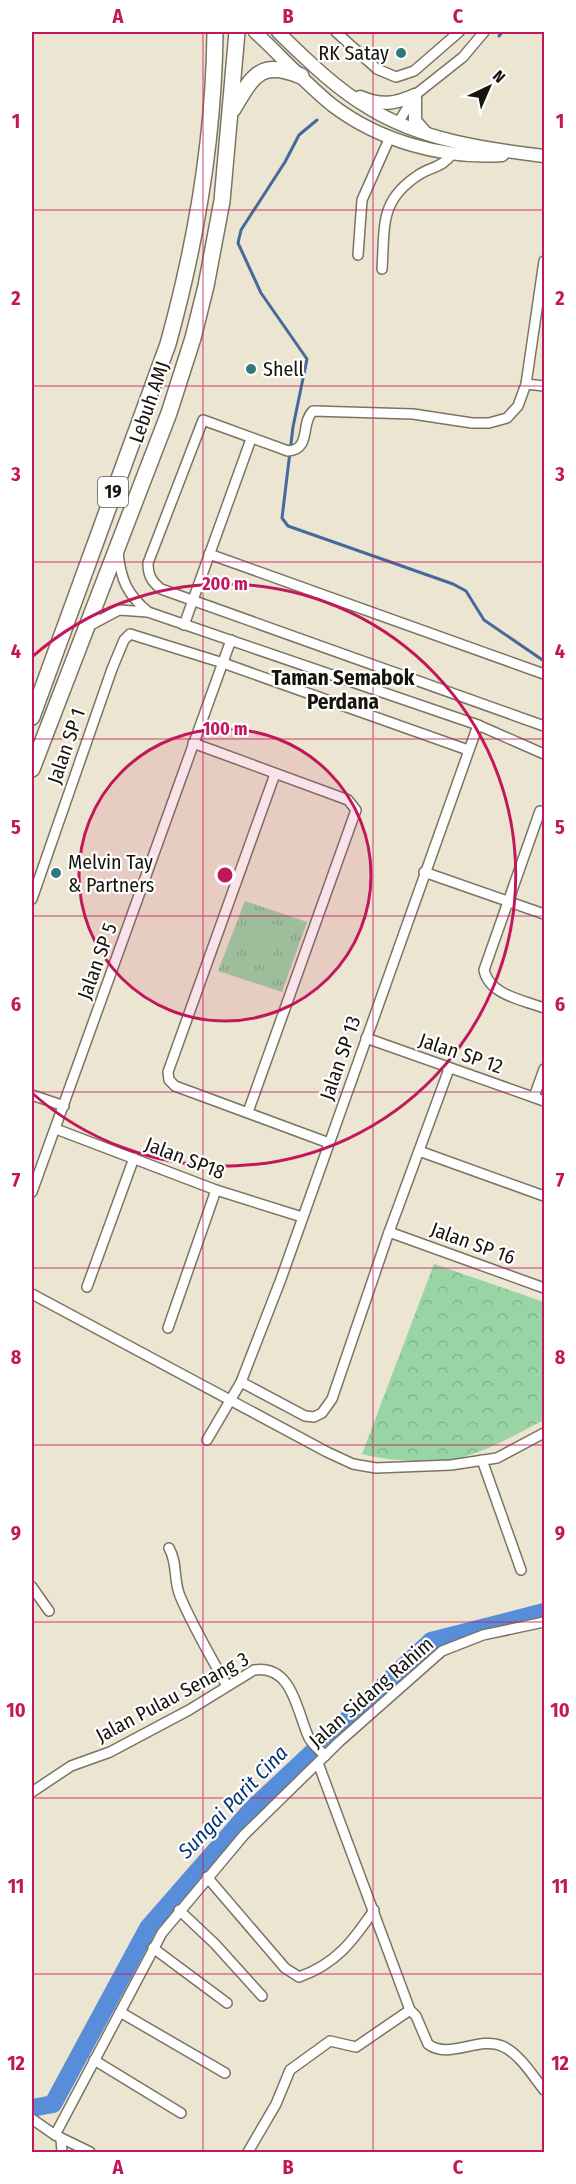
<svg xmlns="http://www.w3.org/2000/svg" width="576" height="2184" viewBox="0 0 576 2184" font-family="'Fira Sans Condensed',sans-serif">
	<defs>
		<pattern id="grass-tufts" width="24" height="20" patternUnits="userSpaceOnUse" patternTransform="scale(1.5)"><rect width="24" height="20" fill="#99d4a4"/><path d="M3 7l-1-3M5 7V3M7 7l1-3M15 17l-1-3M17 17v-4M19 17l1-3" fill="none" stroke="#83b58c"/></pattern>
		<pattern id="forest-crowns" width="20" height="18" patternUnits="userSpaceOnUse" patternTransform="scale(1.5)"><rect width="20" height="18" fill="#99d4a4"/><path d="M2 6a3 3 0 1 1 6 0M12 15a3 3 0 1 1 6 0" fill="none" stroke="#83b58c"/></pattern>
	</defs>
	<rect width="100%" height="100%" fill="#ece5d1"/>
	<polygon fill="url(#grass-tufts)" points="245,901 307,922 282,992 218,971"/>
	<path fill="url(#forest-crowns)" d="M434,1264L544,1302V1420C517,1434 489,1450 460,1458C438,1465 384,1460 362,1454Z"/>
	<polygon fill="#99d4a4" points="259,919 283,927 270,964 247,956"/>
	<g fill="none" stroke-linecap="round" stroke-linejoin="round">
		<g stroke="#44699c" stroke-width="3">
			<polyline points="499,36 502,32"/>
			<polyline points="317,120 299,135 285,162 241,230 238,243 261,293 307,359 293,427 282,518 288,526 453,584 466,591 484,620 544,661"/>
		</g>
		<polyline stroke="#588dda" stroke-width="18" points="32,2108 53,2104 148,1928 251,1810 431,1641 544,1612"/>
		<g stroke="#7b7463" stroke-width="12">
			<g id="minor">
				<polyline points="336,32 377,69 396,77 414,71 459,32"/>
				<polyline points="398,123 415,95 463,57 484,32"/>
				<polyline points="358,255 362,200 390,137"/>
				<path d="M544,261L526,384L518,406L507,418L489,423H472L413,414L313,411C300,423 312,449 288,451L203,420L148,563C148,575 151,581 161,589L544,726"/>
				<path d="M382,269C385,225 379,200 420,174C432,167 444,166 452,154"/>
				<polyline points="526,384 544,386"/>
				<path d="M118,553C121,580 127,594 148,612"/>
				<polyline points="209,554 544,674"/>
				<polyline points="184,625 251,439"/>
				<polyline points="87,627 119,610 148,612 478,725 544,754"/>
				<polyline points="193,743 348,800 356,810 248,1112"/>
				<polyline points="275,774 168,1072 169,1080 175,1086 329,1143"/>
				<path d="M540,811L484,970C489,995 523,1000 544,1008"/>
				<polyline points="424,872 544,914"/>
				<polyline points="32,899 112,669 124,640 130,634 223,663 468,750"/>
				<polyline points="366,1038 544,1101"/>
				<polyline points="32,1095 64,1106"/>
				<polyline points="534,1097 544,1069"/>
				<polyline points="56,1129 216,1190 302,1217"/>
				<polyline points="419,1151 544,1196"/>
				<polyline points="32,1192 231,640"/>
				<polyline points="389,1232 544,1288"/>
				<polyline points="87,1287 134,1158"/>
				<polyline points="32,1294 327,1452 353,1464 376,1468 451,1465 497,1458 544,1433"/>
				<polyline points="168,1328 216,1190"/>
				<polyline points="241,1382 305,1416 314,1417 322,1413 332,1399 389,1232 449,1069"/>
				<polyline points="207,1440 241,1382 281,1279 478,725"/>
				<polyline points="482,1460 521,1570"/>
				<path d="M169,1548C178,1564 173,1579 180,1596C193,1627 211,1657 227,1686"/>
				<polyline points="32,1587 49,1611"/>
				<path d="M318,1763L410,2010L416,2016L428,2044C448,2060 479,2036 502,2046C519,2053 533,2076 544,2090"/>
				<path d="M32,1792L71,1766L110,1752L189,1710L254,1670C293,1664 297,1713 309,1738C312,1744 320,1750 325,1756"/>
				<path d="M207,1877L285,1968L299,1977C336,1964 353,1941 374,1910"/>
				<polyline points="179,1910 215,1944 262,1996"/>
				<polyline points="153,1948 227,2003"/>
				<polyline points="120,2012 225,2073"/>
				<polyline points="94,2060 181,2113"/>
				<polyline points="32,2119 55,2135 90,2152"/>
				<polyline points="55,2135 162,1933 244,1835 339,1742 442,1651 483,1635 544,1622"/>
				<polyline points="61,2139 62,2152"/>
				<polyline points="248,2152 276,2104 290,2070 330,2041 356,2047 410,2010"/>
			</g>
		</g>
		<g stroke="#7b7463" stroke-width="15">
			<g id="secondary">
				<path d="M255,32C280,55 305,83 332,105C379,141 443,159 502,155"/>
				<path d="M278,32C306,59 335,88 369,108C421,140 485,149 544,156"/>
				<polyline points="415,95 415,121 424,131"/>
				<path d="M360,97C381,106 395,104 415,95"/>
			</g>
		</g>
		<g stroke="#7b7463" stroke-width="18">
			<g id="trunk">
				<path d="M233,109C253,76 260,59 301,76"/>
				<path d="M32,717L168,344C196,243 214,136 215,32"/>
				<polyline points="32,769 169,413 193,338 206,286 222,201 237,32"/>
			</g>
		</g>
		<use href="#minor" stroke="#fff" stroke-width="9"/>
		<use href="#secondary" stroke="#fff" stroke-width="12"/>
		<use href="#trunk" stroke="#fff" stroke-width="15"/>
	</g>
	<path fill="none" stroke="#c2185b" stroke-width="1.5" stroke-opacity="0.55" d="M203,32V2152M373,32V2152M32,210H544M32,386H544M32,562H544M32,739H544M32,916H544M32,1092H544M32,1268H544M32,1445H544M32,1622H544M32,1798H544M32,1974H544"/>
	<circle cx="225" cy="875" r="146" fill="#c2185b" fill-opacity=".12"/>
	<g fill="none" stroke="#c2185b" stroke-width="3">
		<circle cx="225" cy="875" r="146"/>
		<path d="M32 657A291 291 0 1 1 32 1093"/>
	</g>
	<g fill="#2f787b" stroke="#fff" stroke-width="2">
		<circle cx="401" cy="53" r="6"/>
		<circle cx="251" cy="369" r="6"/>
		<circle cx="56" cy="873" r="6"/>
	</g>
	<g text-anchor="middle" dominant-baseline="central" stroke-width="4.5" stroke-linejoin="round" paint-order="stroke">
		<rect fill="#fff" stroke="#5d5a56" stroke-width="1.5" x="98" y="477" width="30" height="30" rx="4.5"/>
		<g font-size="18" font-weight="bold" fill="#17140d">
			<text x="113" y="492">19</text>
		</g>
		<g font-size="20" fill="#17140d" stroke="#fff" text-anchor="start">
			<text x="389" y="53" text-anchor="end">RK Satay</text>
			<text x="263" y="369">Shell</text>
			<text x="68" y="862">Melvin Tay<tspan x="68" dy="23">&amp; Partners</tspan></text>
		</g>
		<g font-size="20" fill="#17140d" stroke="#fff">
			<text transform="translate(149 402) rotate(-71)">Lebuh AMJ</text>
			<text transform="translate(66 746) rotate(-71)">Jalan SP 1</text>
			<text transform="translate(97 961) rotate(-70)">Jalan SP 5</text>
			<text transform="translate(461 1053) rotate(19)">Jalan SP 12</text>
			<text transform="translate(340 1058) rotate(-71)">Jalan SP 13</text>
			<text transform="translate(185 1158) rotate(21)">Jalan SP18</text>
			<text transform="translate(473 1243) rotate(20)">Jalan SP 16</text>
			<text transform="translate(371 1692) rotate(-41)">Jalan Sidang Rahim</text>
			<text transform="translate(172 1697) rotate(-28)">Jalan Pulau Senang 3</text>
		</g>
		<g font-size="21" font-weight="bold" fill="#17140d" stroke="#fff">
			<text x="343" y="678">Taman Semabok<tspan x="343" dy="24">Perdana</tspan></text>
		</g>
		<g font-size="21" font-style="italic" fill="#003579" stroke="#fff">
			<text transform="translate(233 1802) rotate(-46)">Sungai Parit Cina</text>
		</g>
	</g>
	<circle cx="225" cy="875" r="9" fill="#c2185b" stroke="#fff" stroke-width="3"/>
	<g font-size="18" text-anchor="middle" font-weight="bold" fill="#c2185b" stroke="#fff" stroke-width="4.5" stroke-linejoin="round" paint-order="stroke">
		<text x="225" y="590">200 m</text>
		<text x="225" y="735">100 m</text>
	</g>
	<rect width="576" height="2184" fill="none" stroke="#ffffff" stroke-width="66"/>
	<g transform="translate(489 87) rotate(44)" stroke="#ffffff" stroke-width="4.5" paint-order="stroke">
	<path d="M0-4.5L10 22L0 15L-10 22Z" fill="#17140d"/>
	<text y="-9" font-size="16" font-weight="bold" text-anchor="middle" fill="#17140d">N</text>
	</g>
	<rect x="33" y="33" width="510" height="2118" fill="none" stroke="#c2185b" stroke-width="2"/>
	<g font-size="20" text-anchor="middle" font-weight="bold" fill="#c2185b">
		<text x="118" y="23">A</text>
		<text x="288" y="23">B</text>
		<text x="458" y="23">C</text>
		<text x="16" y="128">1</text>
		<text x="560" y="128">1</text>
		<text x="16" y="305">2</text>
		<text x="560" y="305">2</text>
		<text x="16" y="481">3</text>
		<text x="560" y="481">3</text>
		<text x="16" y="658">4</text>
		<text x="560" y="658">4</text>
		<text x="16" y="834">5</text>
		<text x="560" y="834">5</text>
		<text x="16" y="1011">6</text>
		<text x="560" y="1011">6</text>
		<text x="16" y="1187">7</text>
		<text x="560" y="1187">7</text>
		<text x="16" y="1364">8</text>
		<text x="560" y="1364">8</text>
		<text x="16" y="1540">9</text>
		<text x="560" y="1540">9</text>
		<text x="16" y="1717">10</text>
		<text x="560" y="1717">10</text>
		<text x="16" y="1893">11</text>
		<text x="560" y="1893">11</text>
		<text x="16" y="2070">12</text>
		<text x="560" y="2070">12</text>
		<text x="118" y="2174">A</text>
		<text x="288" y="2174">B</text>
		<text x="458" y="2174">C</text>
	</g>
</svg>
